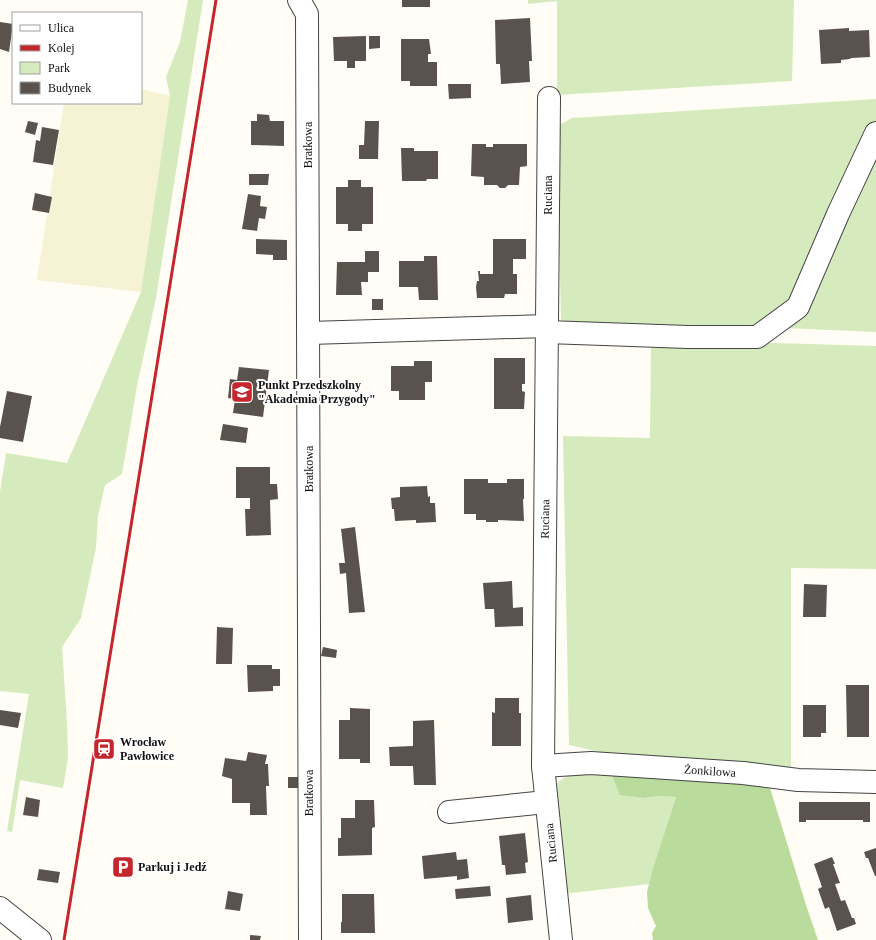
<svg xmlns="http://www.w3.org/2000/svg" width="876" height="940" viewBox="0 0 876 940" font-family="'Times New Roman',serif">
	<rect width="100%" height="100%" fill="#fffdf5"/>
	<polygon fill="#f6f3d4" points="141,89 170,96 141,292 37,280 64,103 141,103"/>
	<g fill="#d5ebbd">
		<polygon points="188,0 203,0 156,298 137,386 122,474 105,485 98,516 96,548 81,618 62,647 67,723 68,757 63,788 20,780 12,832 7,831 29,694 0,691 0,492 6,453 67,463 141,292 170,96 166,77 180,42"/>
		<polygon points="528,0 794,0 792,81 557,95 557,1 528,4"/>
		<polygon points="876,99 876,332 740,326 598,326 561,320 557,126 572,118"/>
		<polygon points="775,343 876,346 876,569 791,568 791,772 617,756 569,745 563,436 650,438 651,344"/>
		<polygon points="611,773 644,798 658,796 676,797 652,871 649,884 563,894 553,792 558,782 567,776"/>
	</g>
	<polygon fill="#b9dc9c" points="611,773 741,783 770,788 806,905 818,940 653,940 652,933 656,926 648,908 647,892 652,871 676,797 658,796 644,798 620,795"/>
	<g fill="#5a524d">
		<rect x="402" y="0" width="28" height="7"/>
		<polygon points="530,18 532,61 529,61 530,82 501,84 500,64 496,64 495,20"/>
		<polygon points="0,22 13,24 9,52 0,49"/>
		<polygon points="849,28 849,31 869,30 870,57 851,58 850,59 841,60 841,63 821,64 819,30"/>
		<polygon points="366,36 366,61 355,61 355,68 347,68 347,61 334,61 333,37"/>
		<polygon points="369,36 380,36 380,48 369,49"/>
		<polygon points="401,39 429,39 431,54 428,54 428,62 437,62 437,86 410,86 410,81 401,81"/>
		<polygon points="448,84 471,84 471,98 449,99"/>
		<polygon points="257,114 269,115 270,121 284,121 284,146 251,145 251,121 257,121"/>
		<polygon points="28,121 38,123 35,135 25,132"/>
		<polygon points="365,121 379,121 378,159 359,159 359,145 364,145"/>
		<polygon points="42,127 59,130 53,165 33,162 36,140 40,141"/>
		<polygon points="472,144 486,144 486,147 493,147 493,144 527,144 527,166 520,167 519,185 508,185 505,188 500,188 497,185 484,185 484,177 471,176"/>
		<polygon points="401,148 414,148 414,151 438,151 438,179 427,179 426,181 402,181"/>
		<polygon points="249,174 269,174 268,185 249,185"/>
		<polygon points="348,180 361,180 361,187 373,187 373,224 362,224 362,231 348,231 348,224 336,224 336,187 348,187"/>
		<polygon points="35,193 52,197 49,213 32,210"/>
		<polygon points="248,194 261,196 260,206 267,207 265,219 259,218 257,231 242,229"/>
		<polygon points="256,239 287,240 287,260 273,260 273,255 256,254"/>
		<polygon points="493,239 526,239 526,259 513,259 513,274 517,274 517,294 505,294 504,298 477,298 476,287 477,281 479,281 478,271 480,271 480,274 493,274"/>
		<polygon points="365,251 379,251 379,272 368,272 368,282 361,282 362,295 336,295 337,262 365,262"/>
		<polygon points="424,256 437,256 438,300 419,300 418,287 399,287 399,261 424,261"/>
		<rect x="372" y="299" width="11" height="11"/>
		<polygon points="494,358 525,358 525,384 522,384 522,391 525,392 524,409 494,409"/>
		<polygon points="414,361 432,361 432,382 425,382 425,400 399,400 399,391 391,391 391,366 414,366"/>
		<polygon points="239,367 269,370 263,417 233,413 235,399 228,398 230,379 237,380"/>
		<polygon points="7,391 32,396 23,442 0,438 0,427"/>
		<polygon points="223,424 248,428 246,443 220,440"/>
		<polygon points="236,467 270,467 270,484 277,484 278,499 270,500 271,535 246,536 245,509 250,509 250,498 236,498"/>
		<polygon points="464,479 488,479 488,483 507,483 507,479 524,479 524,499 523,499 524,521 498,520 498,522 486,522 486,520 476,520 476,514 464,514"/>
		<polygon points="427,486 428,497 430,496 430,503 435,503 436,522 416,523 416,520 395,521 394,509 392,509 391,498 400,497 400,487"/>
		<polygon points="355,527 365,612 349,613 346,573 340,574 339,563 345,563 341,529"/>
		<polygon points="512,581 513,608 523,607 523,626 495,627 494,609 485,609 483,583"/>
		<polygon points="804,584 827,585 826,617 803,617"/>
		<polygon points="217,627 233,628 232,664 216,664"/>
		<polygon points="323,647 337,650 336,658 321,656"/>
		<polygon points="247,665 272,665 272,669 280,669 280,686 273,686 273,691 248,692"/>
		<polygon points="846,685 869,685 869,737 847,737"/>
		<polygon points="495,698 519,698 519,713 521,713 521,746 492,746 492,712 495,713"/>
		<polygon points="803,705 826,705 826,733 821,733 821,737 803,737"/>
		<polygon points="350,708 370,709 370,763 360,763 360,759 339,759 339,720 350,720"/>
		<polygon points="0,710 21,713 18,728 0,725"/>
		<polygon points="434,720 436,785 414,785 413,766 390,766 389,747 413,746 413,721"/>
		<polygon points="248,752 267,755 265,764 268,764 269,786 266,786 267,815 250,815 250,803 232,803 232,779 222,776 225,758 246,761"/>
		<rect x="288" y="777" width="12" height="11"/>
		<polygon points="26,797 40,800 38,817 23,815"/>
		<polygon points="355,800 374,800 375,827 372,828 372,855 338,856 338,838 341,838 341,818 355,818"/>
		<polygon points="799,802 870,802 870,822 863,822 863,820 806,820 806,822 799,822"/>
		<polygon points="525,833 528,862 525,863 526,873 506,875 505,865 502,865 499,836"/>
		<polygon points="876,848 876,876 875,876 868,858 866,858 864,852"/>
		<polygon points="456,852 457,860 467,859 469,878 457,880 457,876 424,879 422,856"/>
		<polygon points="832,857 835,864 833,864 840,883 835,884 841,901 845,900 852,918 854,918 856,924 837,931 829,907 825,909 818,889 822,887 814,864"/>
		<polygon points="39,869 60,872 58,883 37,880"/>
		<polygon points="490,886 491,896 456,899 455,889"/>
		<polygon points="228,891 243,894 240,911 225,909"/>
		<polygon points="342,894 374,894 375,933 341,933 341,922 342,922"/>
		<polygon points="531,895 533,920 508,923 506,898"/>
		<polygon points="250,935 261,936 260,940 250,940"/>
	</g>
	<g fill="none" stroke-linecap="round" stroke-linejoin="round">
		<g stroke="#444" stroke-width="24">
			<g id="minor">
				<polyline points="299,0 307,14 310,940"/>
				<polyline points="549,98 543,766 561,940"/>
				<polyline points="547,332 688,337 757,337 798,307 838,214 876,133"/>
				<polyline points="309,333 547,326"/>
				<polyline points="543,766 591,763 743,773 798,780 876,782"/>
				<polyline points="449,812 546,802"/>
				<polyline points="0,908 40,940"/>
			</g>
		</g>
		<use href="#minor" stroke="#fff" stroke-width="22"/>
		<polyline stroke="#c4262e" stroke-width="3" points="64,940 216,0"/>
	</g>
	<defs>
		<g id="school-square" transform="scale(1.15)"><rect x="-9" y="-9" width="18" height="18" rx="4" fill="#c4262e" stroke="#fff"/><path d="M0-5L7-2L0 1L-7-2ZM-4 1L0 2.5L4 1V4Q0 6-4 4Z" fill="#fff"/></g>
		<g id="station-square" transform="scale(1.15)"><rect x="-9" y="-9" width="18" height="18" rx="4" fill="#c4262e" stroke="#fff"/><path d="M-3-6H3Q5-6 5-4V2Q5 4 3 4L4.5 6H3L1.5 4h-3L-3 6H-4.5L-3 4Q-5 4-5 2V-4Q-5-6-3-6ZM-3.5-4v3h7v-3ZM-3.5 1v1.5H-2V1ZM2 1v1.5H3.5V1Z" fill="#fff"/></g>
		<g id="parking-square" transform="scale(1.15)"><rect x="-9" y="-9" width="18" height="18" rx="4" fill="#c4262e" stroke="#fff"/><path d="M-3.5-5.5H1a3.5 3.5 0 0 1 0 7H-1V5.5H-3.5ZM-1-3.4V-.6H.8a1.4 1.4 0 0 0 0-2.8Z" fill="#fff"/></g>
	</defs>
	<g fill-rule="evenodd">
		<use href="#school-square" x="242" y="392"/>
		<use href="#station-square" x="104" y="749"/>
		<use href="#parking-square" x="123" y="867"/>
	</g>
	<g text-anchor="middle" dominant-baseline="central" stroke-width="4" stroke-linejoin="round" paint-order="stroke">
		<g font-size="12" fill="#111" stroke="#fff">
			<text transform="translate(308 145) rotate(-90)">Bratkowa</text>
			<text transform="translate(548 195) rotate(-90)">Ruciana</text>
			<text transform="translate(309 469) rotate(-90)">Bratkowa</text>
			<text transform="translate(545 519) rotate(-89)">Ruciana</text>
			<text transform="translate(710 771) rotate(4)">Żonkilowa</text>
			<text transform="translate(309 793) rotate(-90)">Bratkowa</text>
			<text transform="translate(551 843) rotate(-96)">Ruciana</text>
		</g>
		<g font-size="12" font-weight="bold" fill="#111" stroke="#fff" text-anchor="start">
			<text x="258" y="385">Punkt Przedszkolny<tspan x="258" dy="14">"Akademia Przygody"</tspan></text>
			<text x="120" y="742">Wrocław<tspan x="120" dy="14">Pawłowice</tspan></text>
			<text x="138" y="867">Parkuj i Jedź</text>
		</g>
	</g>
	<rect x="12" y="12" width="130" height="92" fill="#ffffff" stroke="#a0a0a0"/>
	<rect x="20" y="25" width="20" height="6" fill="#ffffff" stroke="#a0a0a0"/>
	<text x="48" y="32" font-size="12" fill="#111111">Ulica</text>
	<rect x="20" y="45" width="20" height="6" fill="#c4262e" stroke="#a0a0a0"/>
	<text x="48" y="52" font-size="12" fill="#111111">Kolej</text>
	<rect x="20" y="62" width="20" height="12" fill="#d5ebbd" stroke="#a0a0a0"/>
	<text x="48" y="72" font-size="12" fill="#111111">Park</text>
	<rect x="20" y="82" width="20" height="12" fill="#5a524d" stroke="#a0a0a0"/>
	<text x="48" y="92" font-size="12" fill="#111111">Budynek</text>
</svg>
